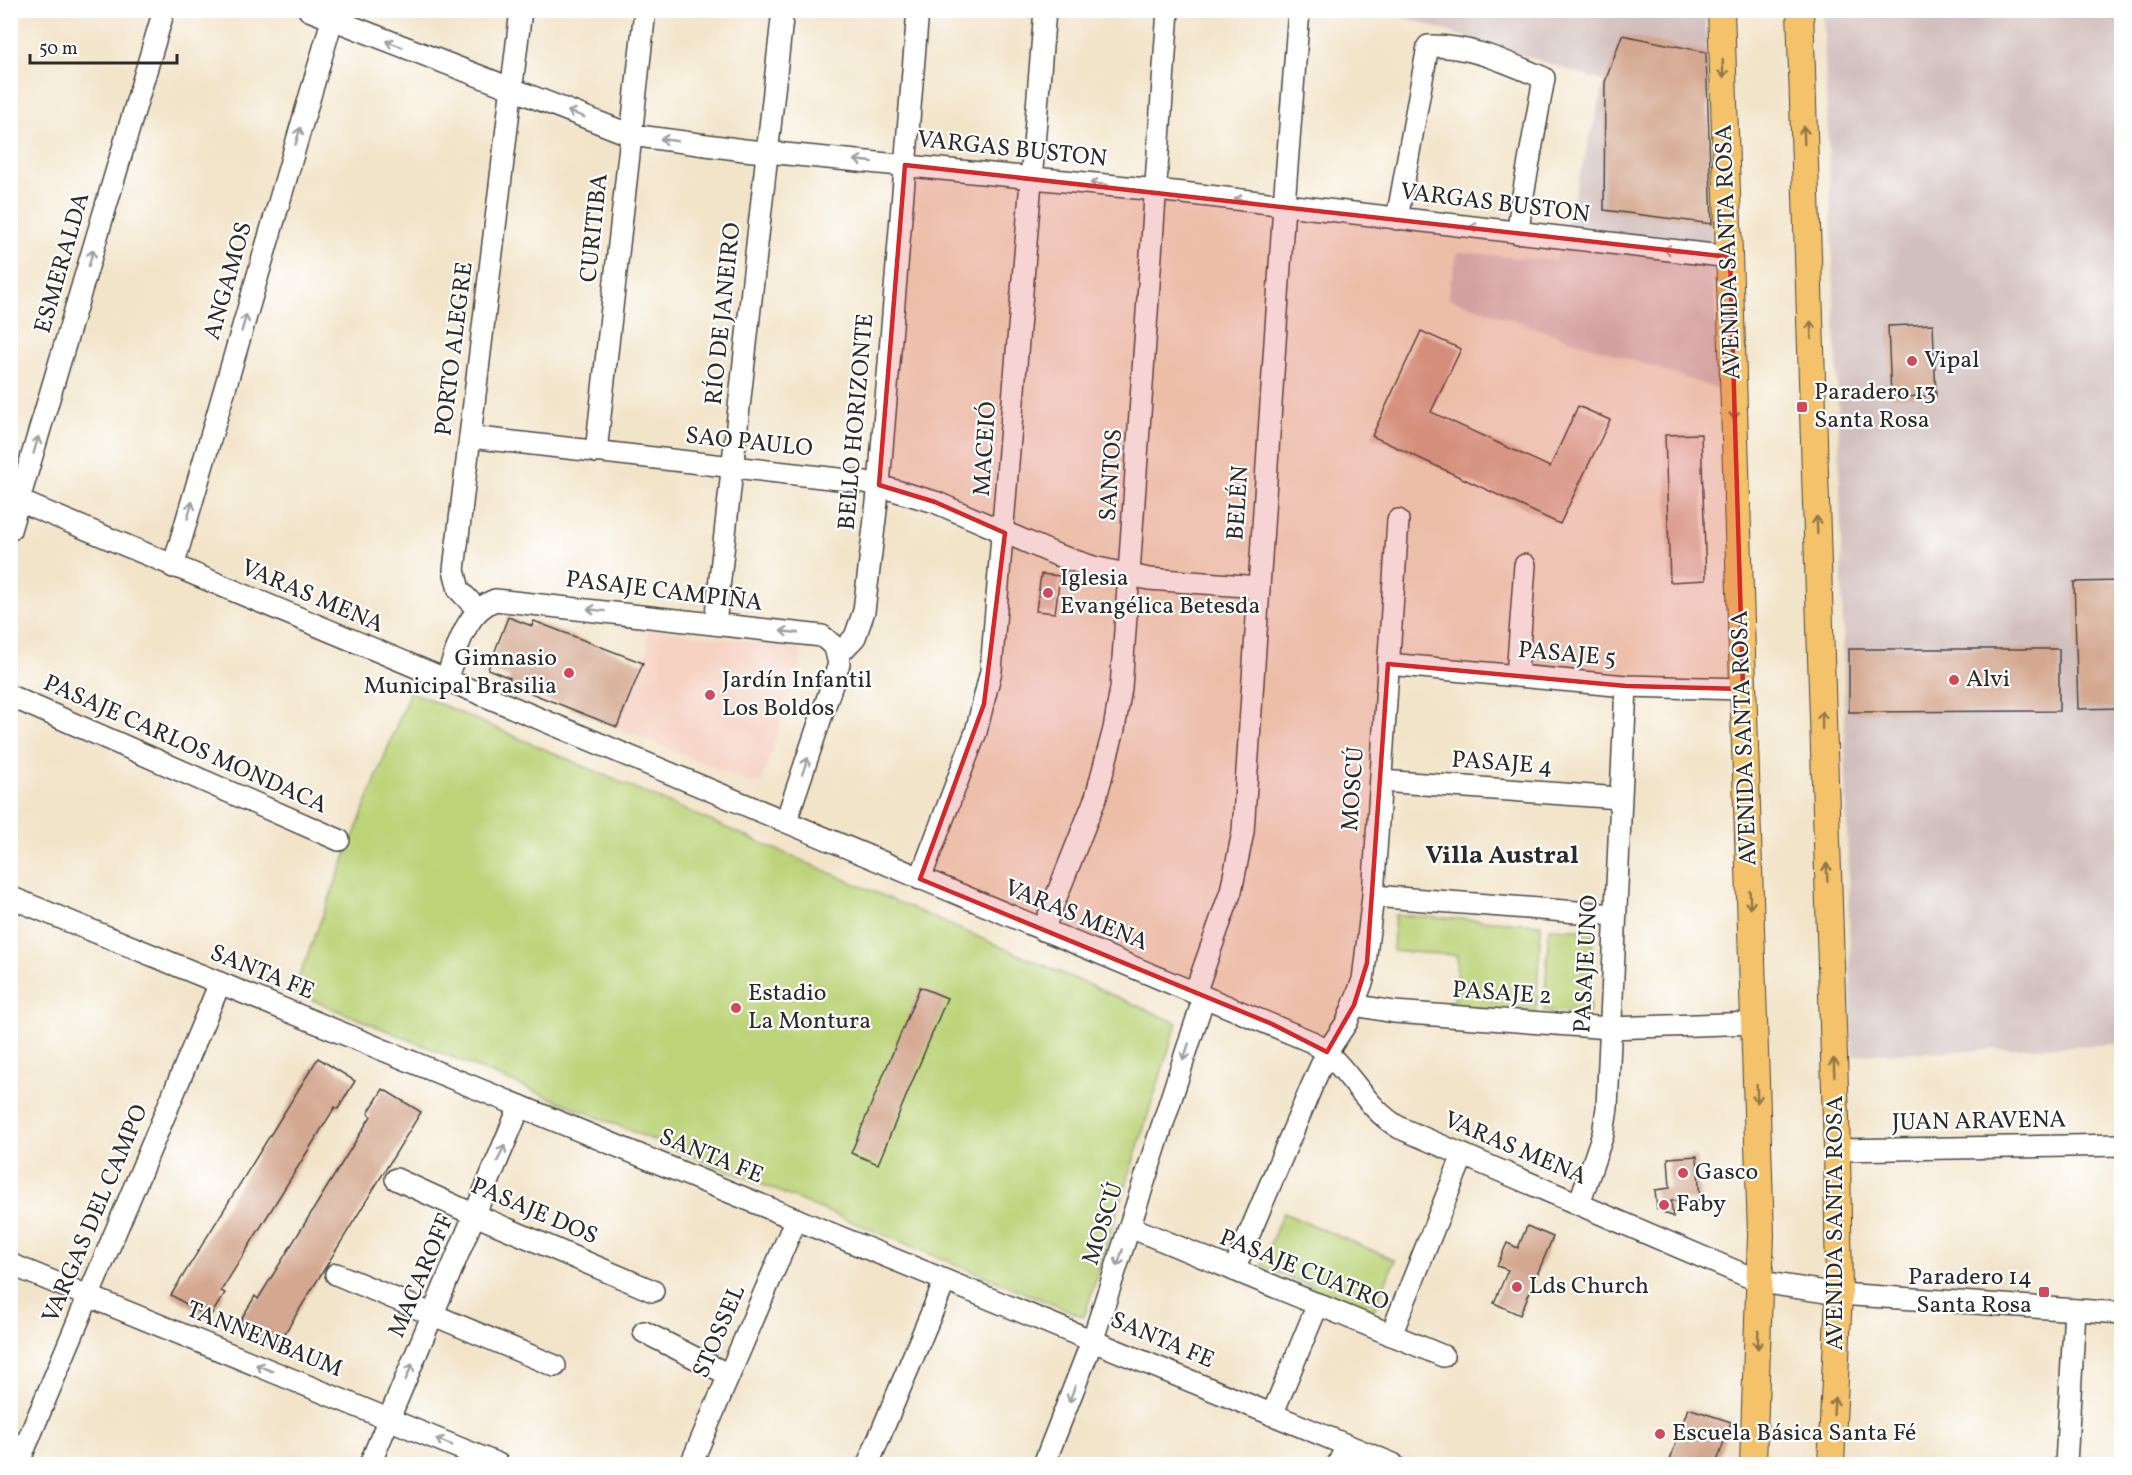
<svg xmlns="http://www.w3.org/2000/svg" width="2132" height="1475" viewBox="0 0 2132 1475" font-family="Vollkorn,serif">
	<rect width="100%" height="100%" fill="#fff"/>
	<filter id="ink" filterUnits="userSpaceOnUse"><feTurbulence type="fractalNoise" baseFrequency=".0167" numOctaves="2"/><feDisplacementMap in="SourceGraphic" scale="12" xChannelSelector="R" yChannelSelector="G"/><feConvolveMatrix kernelMatrix="1 2 1 2 8 2 1 2 1" color-interpolation-filters="sRGB"/></filter>
	<filter id="wash" filterUnits="userSpaceOnUse"><feTurbulence type="fractalNoise" baseFrequency=".008" numOctaves="4" result="noise"/><feDisplacementMap in="SourceGraphic" scale="24" xChannelSelector="R" yChannelSelector="G"/><feGaussianBlur stdDeviation="1.35" result="paint"/><feColorMatrix in="noise" values="0 0 0 0 0 0 0 0 0 0 0 0 0 0 0 0 0 1.4 0 .05"/><feComposite in="paint" operator="in"/></filter>
	<g filter="url(#wash)">
		<rect width="100%" height="100%" fill="#f2e4c9"/>
		<polygon fill="#f6d2c3" points="648,628 798,648 802,656 762,781 753,784 617,727 647,651"/>
		<g fill="#d1bfbd">
			<polygon points="1385,11 1705,11 1718,389 1447,298 1458,252 1556,261 1605,82"/>
			<polygon points="1823,11 2121,11 2121,1044 1852,1055 1838,398"/>
		</g>
		<g fill="#bcd378" stroke="#747f52" stroke-width="1.5">
			<polygon points="410,691 1177,1023 1084,1317 293,992"/>
			<polygon points="1395,915 1541,924 1536,1013 1454,1008 1457,955 1393,951"/>
			<polygon points="1549,928 1593,930 1589,1013 1544,1011"/>
			<polygon points="1283,1213 1395,1260 1373,1312 1261,1266"/>
		</g>
		<g id="blocks">
			<g fill="#d4a890">
				<polygon points="1622,35 1706,52 1712,224 1604,210 1605,82"/>
				<polygon points="1933,324 1936,396 1891,397 1888,326"/>
				<polygon points="1421,331 1461,349 1431,412 1550,467 1578,406 1610,420 1560,524 1372,436"/>
				<polygon points="1701,434 1706,580 1670,582 1665,435"/>
				<polygon points="1041,574 1060,576 1055,613 1036,611"/>
				<polygon points="2122,581 2122,708 2078,709 2074,582"/>
				<polygon points="508,617 532,626 534,621 643,663 617,727 508,684 510,678 488,669"/>
				<polygon points="1849,649 2059,649 2059,711 1849,712"/>
				<polygon points="920,987 947,998 878,1164 851,1153"/>
				<polygon points="318,1058 355,1081 338,1109 335,1107 221,1291 225,1293 209,1318 171,1295"/>
				<polygon points="383,1089 421,1112 277,1346 239,1323 255,1296 258,1299 371,1116 368,1113"/>
				<polygon points="1697,1156 1700,1200 1671,1201 1673,1217 1657,1209 1655,1190 1670,1188 1668,1158"/>
				<polygon points="1527,1226 1553,1237 1520,1315 1494,1303 1508,1270 1497,1266 1507,1243 1518,1248"/>
				<polygon points="1688,1408 1731,1422 1716,1464 1669,1463"/>
			</g>
		</g>
	</g>
	<g filter="url(#ink)">
		<use href="#blocks" fill-opacity="0" stroke="#494743" stroke-width="1.5"/>
		<g fill="none" stroke-linecap="round" stroke-linejoin="round">
			<g stroke="#494743" stroke-width="24">
				<g id="minor">
					<polyline points="309,10 631,135 744,150 1157,190 1730,257"/>
					<path d="M1397,219L1428,46C1470,45 1506,62 1544,78L1521,206L1518,233"/>
					<polyline points="470,437 865,482 935,502 1057,555 1093,567 1149,579 1259,587"/>
					<polyline points="596,452 645,10"/>
					<path d="M10,497L1312,1042C1348,1064 1363,1107 1400,1128L1761,1282L1839,1294L2122,1313"/>
					<polyline points="10,530 164,10"/>
					<polyline points="173,567 335,10"/>
					<polyline points="478,610 459,590 454,570 521,10"/>
					<polyline points="715,624 783,10"/>
					<polyline points="838,655 855,637 864,611 879,485 918,10"/>
					<polyline points="1388,664 1626,686 1743,689"/>
					<polyline points="1517,676 1525,565"/>
					<path d="M446,680C457,651 464,612 495,600L822,636L835,647L839,664L786,821"/>
					<polyline points="10,696 339,840"/>
					<polyline points="1381,781 1620,798"/>
					<polyline points="920,879 976,732 991,671 1045,10"/>
					<polyline points="1373,896 1615,915"/>
					<polyline points="10,897 1393,1464"/>
					<polyline points="1043,930 1096,797 1114,729 1121,688 1168,10"/>
					<polyline points="1195,993 1231,891 1243,832 1284,205 1299,10"/>
					<polyline points="1354,1005 1394,1012 1610,1028 1754,1023"/>
					<polyline points="1837,1150 2122,1145"/>
					<polyline points="396,1179 475,1215 653,1291"/>
					<polyline points="1579,1204 1603,1134 1607,1108 1626,686"/>
					<polyline points="1130,1227 1443,1356"/>
					<polyline points="10,1264 498,1464"/>
					<polyline points="1234,1270 1311,1088 1327,1052 1347,1022 1363,980 1373,896 1398,520"/>
					<polyline points="336,1274 555,1366"/>
					<polyline points="644,1332 729,1375"/>
					<polyline points="1391,1335 1463,1155"/>
					<polyline points="1272,1415 1318,1304"/>
					<polyline points="18,1464 220,983"/>
					<polyline points="370,1464 520,1106"/>
					<polyline points="691,1464 796,1219"/>
					<polyline points="868,1464 945,1281"/>
					<polyline points="1044,1464 1093,1339 1204,997"/>
					<polyline points="1338,1464 1347,1446"/>
					<polyline points="2066,1464 2075,1310"/>
				</g>
			</g>
			<g stroke="#494743" stroke-width="28">
				<g id="major">
					<polyline points="1721,10 1761,1235 1753,1464"/>
					<polyline points="1800,10 1837,1150 1839,1294 1831,1464"/>
				</g>
			</g>
			<use href="#minor" stroke="#fff" stroke-width="21"/>
			<use href="#major" stroke="#f4c26a" stroke-width="26"/>
		</g>
		<defs><path id="oneway-shaft" d="M-6 0H5M1.5-3L5.5 0L1.5 3" fill="none" stroke-width="1.6" stroke-linecap="round" stroke-linejoin="round" transform="scale(1.5)"/></defs>
		<g stroke="#a0a0a0">
			<use href="#oneway-shaft" transform="translate(394 44) rotate(-159)"/>
			<use href="#oneway-shaft" transform="translate(576 114) rotate(-159)"/>
			<use href="#oneway-shaft" transform="translate(298 136) rotate(-74)"/>
			<use href="#oneway-shaft" transform="translate(669 140) rotate(-172)"/>
			<use href="#oneway-shaft" transform="translate(863 161) rotate(-174)"/>
			<use href="#oneway-shaft" transform="translate(1099 184) rotate(-174)"/>
			<use href="#oneway-shaft" transform="translate(1243 200) rotate(-173)"/>
			<use href="#oneway-shaft" transform="translate(1478 228) rotate(-173)"/>
			<use href="#oneway-shaft" transform="translate(1672 250) rotate(-174)"/>
			<use href="#oneway-shaft" transform="translate(91 258) rotate(-74)"/>
			<use href="#oneway-shaft" transform="translate(244 323) rotate(-74)"/>
			<use href="#oneway-shaft" transform="translate(36 445) rotate(-74)"/>
			<use href="#oneway-shaft" transform="translate(190 510) rotate(-74)"/>
			<use href="#oneway-shaft" transform="translate(596 610) rotate(-173)"/>
			<use href="#oneway-shaft" transform="translate(789 632) rotate(-174)"/>
			<use href="#oneway-shaft" transform="translate(805 766) rotate(-71)"/>
			<use href="#oneway-shaft" transform="translate(1186 1052) rotate(108)"/>
			<use href="#oneway-shaft" transform="translate(501 1153) rotate(-67)"/>
			<use href="#oneway-shaft" transform="translate(1120 1258) rotate(108)"/>
			<use href="#oneway-shaft" transform="translate(264 1368) rotate(-158)"/>
			<use href="#oneway-shaft" transform="translate(409 1372) rotate(-67)"/>
			<use href="#oneway-shaft" transform="translate(1072 1394) rotate(111)"/>
			<use href="#oneway-shaft" transform="translate(444 1442) rotate(-158)"/>
		</g>
		<g stroke="#90764a">
			<use href="#oneway-shaft" transform="translate(1723 69) rotate(88)"/>
			<use href="#oneway-shaft" transform="translate(1804 135) rotate(-92)"/>
			<use href="#oneway-shaft" transform="translate(1811 330) rotate(-92)"/>
			<use href="#oneway-shaft" transform="translate(1734 411) rotate(89)"/>
			<use href="#oneway-shaft" transform="translate(1817 525) rotate(-92)"/>
			<use href="#oneway-shaft" transform="translate(1822 720) rotate(-91)"/>
			<use href="#oneway-shaft" transform="translate(1827 872) rotate(-92)"/>
			<use href="#oneway-shaft" transform="translate(1750 900) rotate(88)"/>
			<use href="#oneway-shaft" transform="translate(1834 1067) rotate(-92)"/>
			<use href="#oneway-shaft" transform="translate(1757 1094) rotate(88)"/>
			<use href="#oneway-shaft" transform="translate(1758 1340) rotate(92)"/>
			<use href="#oneway-shaft" transform="translate(1834 1406) rotate(-87)"/>
		</g>
	</g>
	<path fill="#d62828" fill-opacity="0.2" stroke="#d62828" stroke-width="4.5" stroke-linejoin="round" d="M905,165L1730,257L1743,689L1626,686L1388,664L1367,963L1354,1005L1327,1052L1272,1024L920,879L984,704L1005,533L935,502L879,485Z"/>
	<g fill="#d1495b" stroke="#fff" stroke-width="2">
		<circle cx="1912" cy="361" r="6"/>
		<rect x="1796" y="401" width="12" height="12" rx="3"/>
		<circle cx="1048" cy="593" r="6"/>
		<circle cx="569" cy="673" r="6"/>
		<circle cx="1954" cy="680" r="6"/>
		<circle cx="710" cy="695" r="6"/>
		<circle cx="736" cy="1008" r="6"/>
		<circle cx="1683" cy="1173" r="6"/>
		<circle cx="1664" cy="1205" r="6"/>
		<circle cx="1517" cy="1287" r="6"/>
		<rect x="2038" y="1286" width="12" height="12" rx="3"/>
		<circle cx="1660" cy="1434" r="6"/>
	</g>
	<g text-anchor="middle" dominant-baseline="central" stroke-width="4.5" stroke-linejoin="round" paint-order="stroke">
		<g font-size="24" fill="#2b2b2b" stroke="#fff">
			<text transform="translate(1012 150) rotate(6)">VARGAS BUSTON</text>
			<text transform="translate(1495 204) rotate(7)">VARGAS BUSTON</text>
			<text transform="translate(595 228) rotate(-84)">CURITIBA</text>
			<text transform="translate(1729 252) rotate(-92)">AVENIDA SANTA ROSA</text>
			<text transform="translate(63 263) rotate(-74)">ESMERALDA</text>
			<text transform="translate(229 281) rotate(-74)">ANGAMOS</text>
			<text transform="translate(724 314) rotate(-84)">RÍO DE JANEIRO</text>
			<text transform="translate(455 349) rotate(-83)">PORTO ALEGRE</text>
			<text transform="translate(857 422) rotate(-85)">BELLO HORIZONTE</text>
			<text transform="translate(749 443) rotate(6)">SAO PAULO</text>
			<text transform="translate(986 449) rotate(-86)">MACEIÓ</text>
			<text transform="translate(1112 475) rotate(-86)">SANTOS</text>
			<text transform="translate(1239 503) rotate(-86)">BELÉN</text>
			<text transform="translate(664 592) rotate(7)">PASAJE CAMPIÑA</text>
			<text transform="translate(312 597) rotate(23)">VARAS MENA</text>
			<text transform="translate(1567 655) rotate(5)">PASAJE 5</text>
			<text transform="translate(1745 738) rotate(-92)">AVENIDA SANTA ROSA</text>
			<text transform="translate(185 745) rotate(24)">PASAJE CARLOS MONDACA</text>
			<text transform="translate(1502 764) rotate(4)">PASAJE 4</text>
			<text transform="translate(1354 789) rotate(-86)">MOSCÚ</text>
			<text transform="translate(1076 916) rotate(22)">VARAS MENA</text>
			<text transform="translate(1587 964) rotate(-87)">PASAJE UNO</text>
			<text transform="translate(262 973) rotate(22)">SANTA FE</text>
			<text transform="translate(1502 994) rotate(4)">PASAJE 2</text>
			<text transform="translate(1979 1122) rotate(-1)">JUAN ARAVENA</text>
			<text transform="translate(1515 1149) rotate(23)">VARAS MENA</text>
			<text transform="translate(711 1157) rotate(22)">SANTA FE</text>
			<text transform="translate(534 1212) rotate(23)">PASAJE DOS</text>
			<text transform="translate(96 1214) rotate(-67)">VARGAS DEL CAMPO</text>
			<text transform="translate(1836 1223) rotate(-90)">AVENIDA SANTA ROSA</text>
			<text transform="translate(1104 1224) rotate(-72)">MOSCÚ</text>
			<text transform="translate(1304 1271) rotate(22)">PASAJE CUATRO</text>
			<text transform="translate(422 1276) rotate(-67)">MACAROFF</text>
			<text transform="translate(720 1332) rotate(-67)">STOSSEL</text>
			<text transform="translate(264 1340) rotate(22)">TANNENBAUM</text>
			<text transform="translate(1162 1341) rotate(23)">SANTA FE</text>
		</g>
		<g font-size="24" fill="#2b2b2b" stroke="#fff" text-anchor="start">
			<text x="1924" y="361">Vipal</text>
			<text x="1814" y="393">Paradero 13<tspan x="1814" dy="28">Santa Rosa</tspan></text>
			<text x="1060" y="579">Iglesia<tspan x="1060" dy="28">Evangélica Betesda</tspan></text>
			<text x="557" y="659" text-anchor="end">Gimnasio<tspan x="557" dy="28">Municipal Brasilia</tspan></text>
			<text x="1966" y="680">Alvi</text>
			<text x="722" y="681">Jardín Infantil<tspan x="722" dy="28">Los Boldos</tspan></text>
			<text x="748" y="994">Estadio<tspan x="748" dy="28">La Montura</tspan></text>
			<text x="1695" y="1173">Gasco</text>
			<text x="1676" y="1205">Faby</text>
			<text x="2032" y="1278" text-anchor="end">Paradero 14<tspan x="2032" dy="28">Santa Rosa</tspan></text>
			<text x="1529" y="1287">Lds Church</text>
			<text x="1672" y="1434">Escuela Básica Santa Fé</text>
		</g>
		<g font-size="26" font-weight="bold" fill="#2b2b2b" stroke="#fff">
			<text x="1502" y="856">Villa Austral</text>
		</g>
	</g>
	<rect width="2132" height="1475" fill="none" stroke="#fff" stroke-width="36"/>
	<path d="M30 54v9h147v-9" fill="none" stroke="#2b2b2b" stroke-width="3"/>
	<text x="39" y="54" font-size="18" fill="#2b2b2b" stroke="#ffffff" stroke-width="4.5" paint-order="stroke">50 m</text>
</svg>
